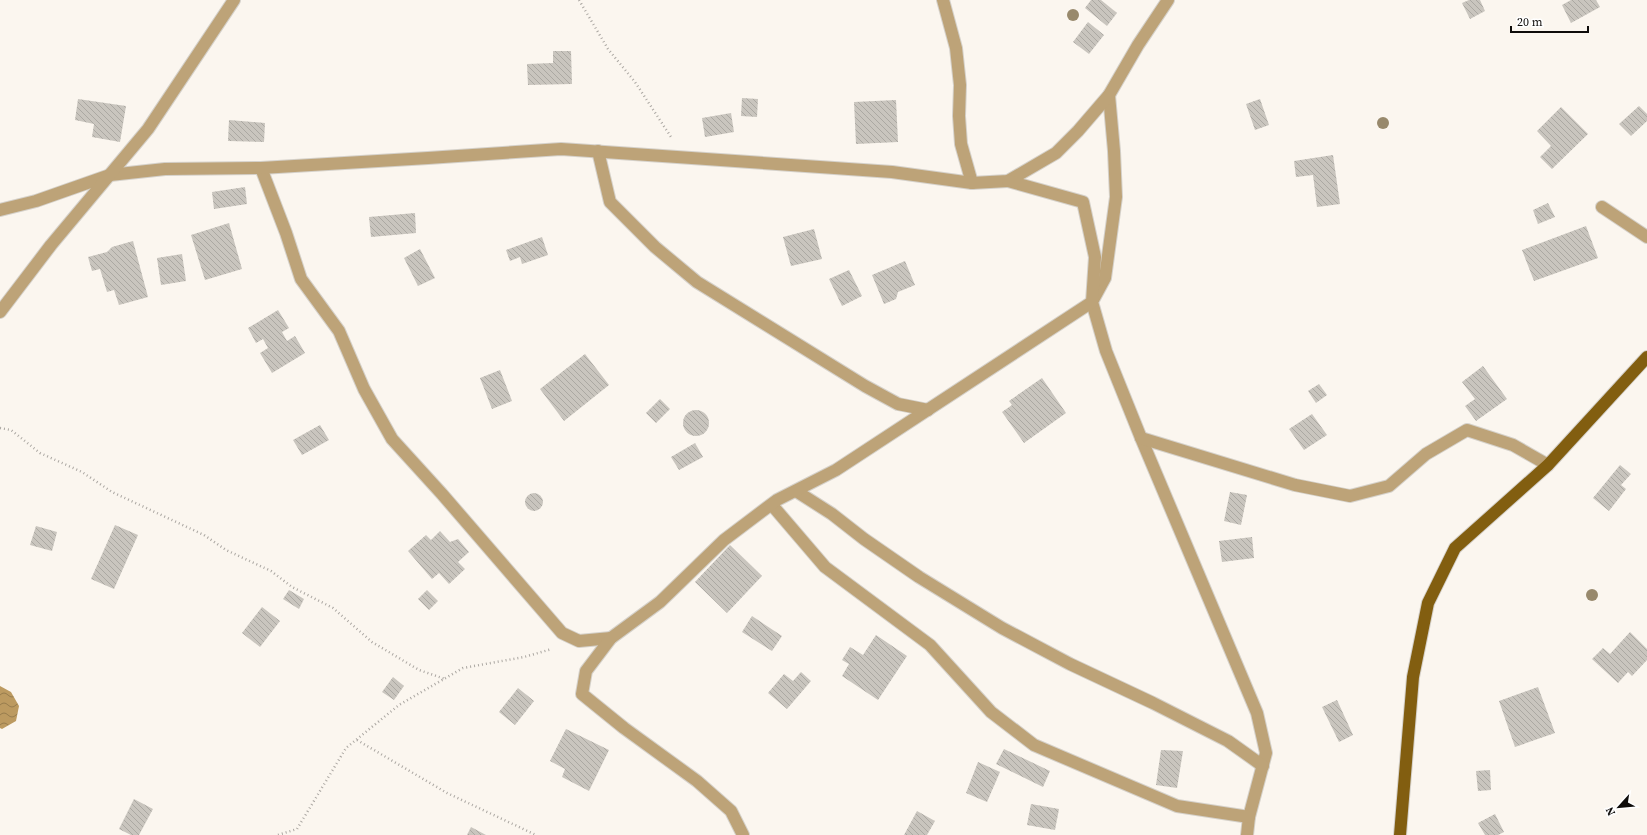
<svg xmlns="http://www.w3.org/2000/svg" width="1647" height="835" viewBox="0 0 1647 835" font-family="'Source Serif 4',serif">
	<defs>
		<pattern id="water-waves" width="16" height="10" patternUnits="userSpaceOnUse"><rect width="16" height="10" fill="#bc9a60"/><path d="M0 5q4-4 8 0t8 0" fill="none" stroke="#977c4d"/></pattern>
		<pattern id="building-back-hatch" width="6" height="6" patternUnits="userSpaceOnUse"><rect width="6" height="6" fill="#c9c5be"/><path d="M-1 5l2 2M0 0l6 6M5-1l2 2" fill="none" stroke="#aba8a2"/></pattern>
	</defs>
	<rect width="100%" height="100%" fill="#fbf6ef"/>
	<polygon fill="url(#water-waves)" points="0,686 11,692 19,706 16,721 2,729 0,728"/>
	<g fill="url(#building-back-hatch)">
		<polygon points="1091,0 1101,0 1117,13 1107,26 1085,8"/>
		<polygon points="1469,0 1480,0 1485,11 1470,19 1462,3"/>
		<polygon points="1571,0 1596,0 1600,7 1571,23 1562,5"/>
		<polygon points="1088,22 1104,35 1089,54 1073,42"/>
		<polygon points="553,51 571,51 572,84 528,85 527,64 553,63"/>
		<polygon points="742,98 758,99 757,117 741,116"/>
		<polygon points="78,99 126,106 120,142 92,137 94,124 75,120"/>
		<polygon points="1260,99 1269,125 1255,130 1246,104"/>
		<polygon points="896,100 898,142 856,144 854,102"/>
		<polygon points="1639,106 1647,114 1647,121 1631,136 1619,124"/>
		<polygon points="1561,107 1588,134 1552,169 1540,157 1551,146 1537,131"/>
		<polygon points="731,113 734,132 705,137 702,118"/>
		<polygon points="229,120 265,123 264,142 228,141"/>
		<polygon points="1333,155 1340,204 1317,207 1313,175 1296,177 1294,161"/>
		<polygon points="245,187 247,204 214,209 212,192"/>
		<polygon points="1548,203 1555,217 1538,224 1533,210"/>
		<polygon points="415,213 416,233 371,237 369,217"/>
		<polygon points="229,223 242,269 205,280 191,235"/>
		<polygon points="1586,226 1598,258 1534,281 1522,250"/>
		<polygon points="814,229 822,259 791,266 783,237"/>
		<polygon points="542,237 548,255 522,264 520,257 510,261 506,250"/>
		<polygon points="133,241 148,297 119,305 114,290 107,292 100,269 92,271 88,257 107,252 112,247"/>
		<polygon points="420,249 435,278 418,286 404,258"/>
		<polygon points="182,254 186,281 161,285 157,258"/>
		<polygon points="905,261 915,285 898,292 896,299 884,304 872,275"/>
		<polygon points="849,270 862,296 842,306 829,279"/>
		<polygon points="278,310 289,328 282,332 287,341 295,336 305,353 272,373 260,353 268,348 263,339 256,343 248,328"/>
		<polygon points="585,354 609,385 564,421 540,389"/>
		<polygon points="1483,366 1507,399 1476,421 1465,406 1475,399 1462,382"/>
		<polygon points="500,370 512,401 492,409 480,378"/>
		<polygon points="1042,378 1066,413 1024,443 1002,412 1012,405 1009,401"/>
		<polygon points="1319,384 1327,395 1316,403 1308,391"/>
		<polygon points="660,399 670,409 656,423 646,413"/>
		<circle cx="696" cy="423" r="13"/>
		<polygon points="1312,414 1327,435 1304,450 1289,429"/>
		<polygon points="320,425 329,440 302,455 293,440"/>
		<polygon points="695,443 703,457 679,470 671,457"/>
		<polygon points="1620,465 1631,474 1621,485 1626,489 1609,511 1593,498"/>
		<polygon points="1230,492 1247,495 1241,525 1224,521"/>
		<circle cx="534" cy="502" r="9"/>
		<polygon points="115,525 138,535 114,589 91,579"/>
		<polygon points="36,526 57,532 52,551 30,545"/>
		<polygon points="440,531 450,542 458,539 469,552 458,562 465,569 449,584 439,573 432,579 408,551 426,535 431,540"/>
		<polygon points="1252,537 1254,558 1222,562 1219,541"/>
		<polygon points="730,545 762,576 727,613 695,582"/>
		<polygon points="289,590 304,599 299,609 283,599"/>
		<polygon points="427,590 438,601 429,610 418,599"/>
		<polygon points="262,607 280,621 260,647 242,633"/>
		<polygon points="752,616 782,636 772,651 742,632"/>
		<polygon points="1630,632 1647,649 1647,660 1632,676 1628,672 1618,683 1592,659 1603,648 1610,654"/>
		<polygon points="876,635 907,656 878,700 842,676 849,664 842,660 850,647 863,655"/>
		<polygon points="801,672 811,681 787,709 768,693 784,674 793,681"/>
		<polygon points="393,677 404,686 394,700 382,692"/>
		<polygon points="1538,687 1555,733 1515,747 1499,701"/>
		<polygon points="518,688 534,701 515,725 499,712"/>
		<polygon points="1337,700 1353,735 1339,742 1322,707"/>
		<polygon points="566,729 609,750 589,791 562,777 565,769 550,761"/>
		<polygon points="1004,749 1050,771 1043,787 996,764"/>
		<polygon points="1161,750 1183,751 1177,788 1156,785"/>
		<polygon points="978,762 1000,772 987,802 966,793"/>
		<polygon points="1490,770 1491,790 1478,791 1476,771"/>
		<polygon points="134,799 153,809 139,835 131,835 119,829"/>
		<polygon points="1031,804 1059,809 1055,830 1027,825"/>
		<polygon points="917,811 935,821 927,835 904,835"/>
		<polygon points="1495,814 1504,832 1498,835 1485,835 1478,823"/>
		<polygon points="471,827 486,835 467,835"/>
	</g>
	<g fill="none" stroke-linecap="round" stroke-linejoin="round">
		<g stroke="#d5d1ca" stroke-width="14">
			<g id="minor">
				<polyline points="943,0 956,48 960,85 959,116 961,144 972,183"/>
				<polyline points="1109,95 1114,151 1116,197 1105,278 1092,302 1106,351 1141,438 1257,713 1266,753 1249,817 1247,835"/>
				<polyline points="598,151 610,202 655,247 697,282 865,386 898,404 928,410"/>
				<polyline points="261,168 286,233 301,279 339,331 364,389 392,439 442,494 562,633 579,641 611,638"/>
				<polyline points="1602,207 1647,237"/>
				<polyline points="0,210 36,201 110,175 165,169 261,168 428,158 561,149 892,172 972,183 1008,181 1056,153 1078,131 1109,95 1138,45 1168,0"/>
				<polyline points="0,312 51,245 148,129 234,0"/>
				<polyline points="1141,438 1295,485 1350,496 1389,486 1426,454 1467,430 1513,445 1548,465"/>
				<polyline points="796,491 832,514 864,539 919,577 1002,628 1070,664 1153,703 1228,741 1263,766"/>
				<polyline points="772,505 825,567 930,645 991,712 1034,745 1177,806 1249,817"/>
				<polyline points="743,835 731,811 697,781 624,728 582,694 586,671 611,638 660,602 724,540 777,500 836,470 1092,302 1095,257 1083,202 1008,181"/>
			</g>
		</g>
		<g stroke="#d5d1ca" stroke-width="14">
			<polyline id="major" points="1400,835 1413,677 1428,603 1455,548 1548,465 1647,357"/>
		</g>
		<g stroke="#aba7a2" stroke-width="2.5" stroke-dasharray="1 3" stroke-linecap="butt">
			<polyline points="579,0 608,49 635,82 671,137"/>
			<polyline points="0,428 11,430 40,453 82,472 112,492 204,535 226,550 271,571 292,587 333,608 372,642 419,670 445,679"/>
			<polyline points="357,740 447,793 536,835"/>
			<polyline points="278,835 297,829 346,748 399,705 463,668 524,657 552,649"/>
		</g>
		<use href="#minor" stroke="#bda378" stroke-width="12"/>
		<use href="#major" stroke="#825e10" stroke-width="12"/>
	</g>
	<g fill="#98896c">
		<circle cx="1073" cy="15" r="6"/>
		<circle cx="1383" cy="123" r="6"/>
		<circle cx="1592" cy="595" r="6"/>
	</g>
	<g transform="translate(1619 807) rotate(243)" stroke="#ffffff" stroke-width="3" paint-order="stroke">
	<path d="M0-3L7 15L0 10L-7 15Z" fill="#0e0c0a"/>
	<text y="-6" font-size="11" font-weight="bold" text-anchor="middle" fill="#0e0c0a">N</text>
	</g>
	<path d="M1511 26v6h77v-6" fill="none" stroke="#0e0c0a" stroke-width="2"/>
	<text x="1517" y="26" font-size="12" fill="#0e0c0a" stroke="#ffffff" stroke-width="3" paint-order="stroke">20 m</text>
</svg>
